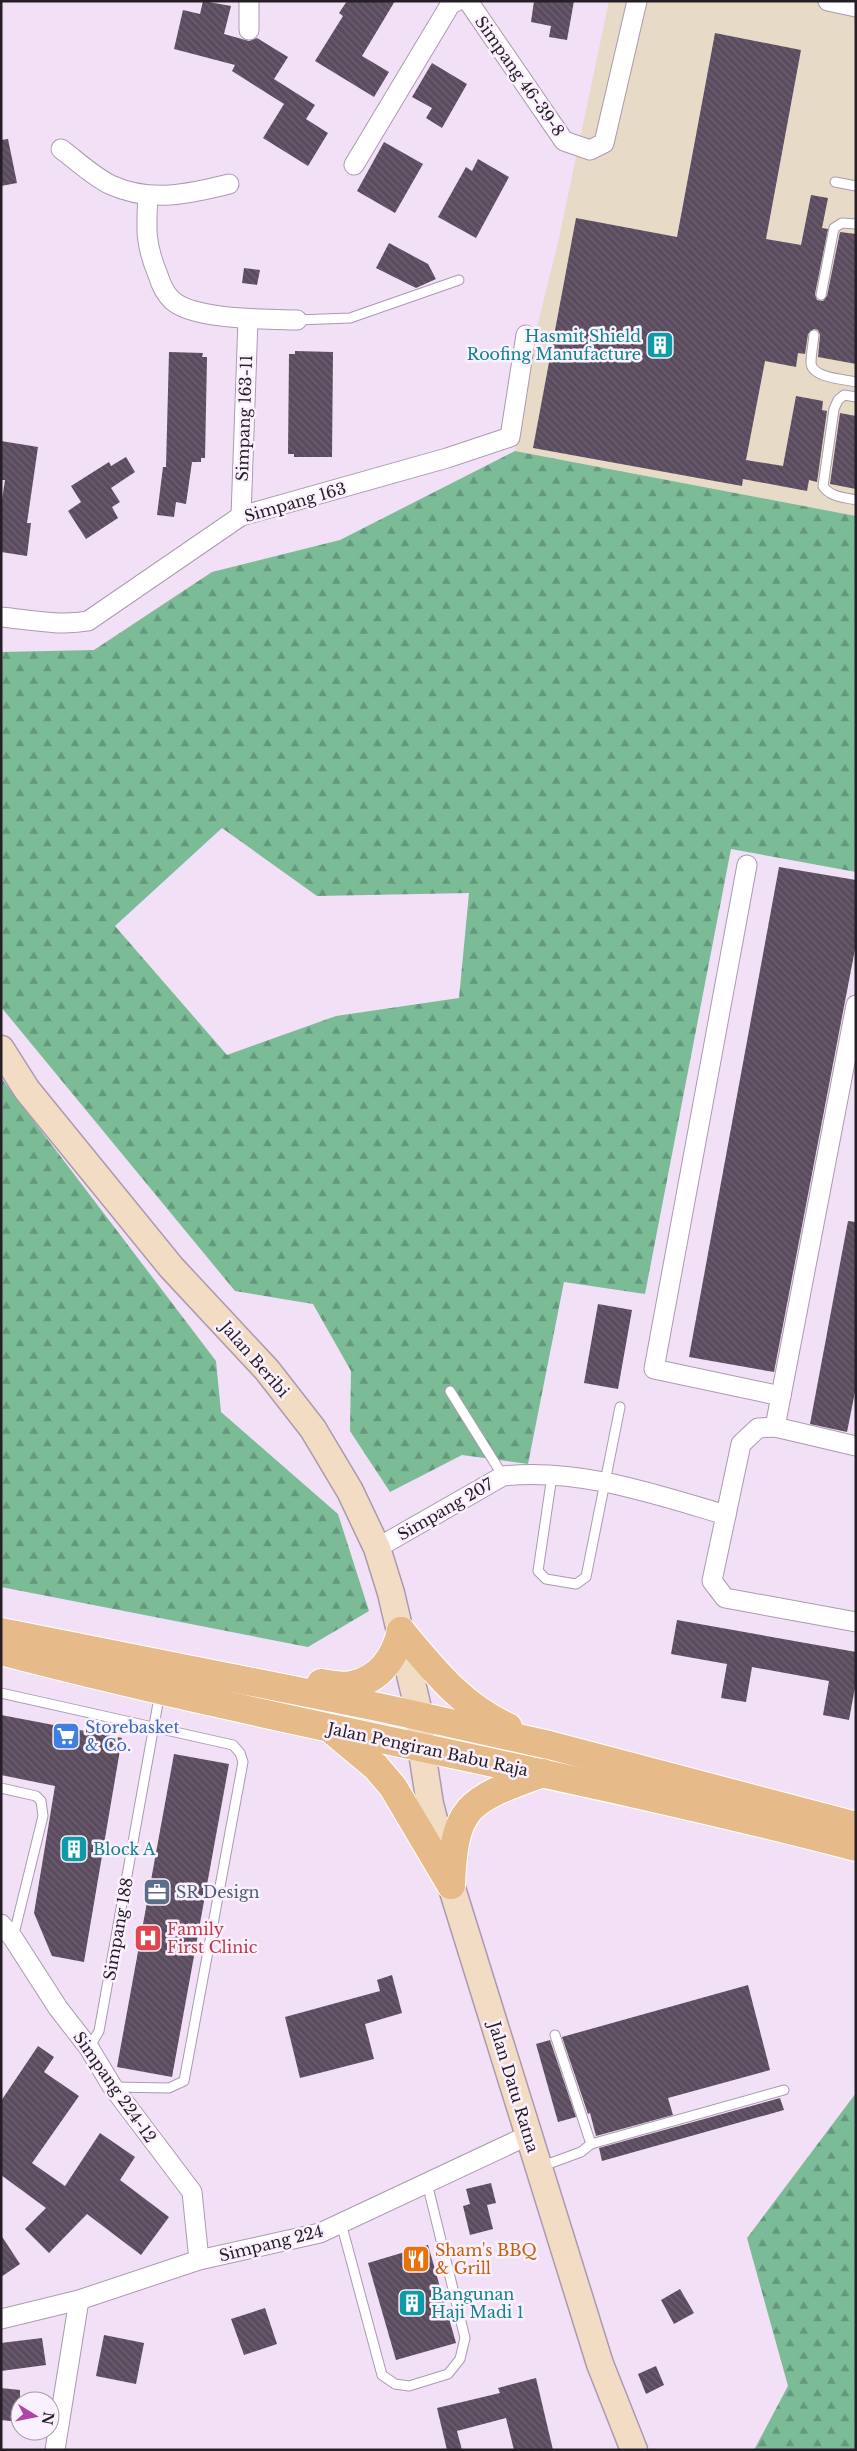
<svg xmlns="http://www.w3.org/2000/svg" width="857" height="2451" viewBox="0 0 857 2451" font-family="'Libre Baskerville',serif">
	<defs>
		<pattern id="forest-firs" width="22" height="20" patternUnits="userSpaceOnUse" patternTransform="scale(1.25)"><rect width="22" height="20" fill="#7bbc97"/><path d="M5 1l3.5 6h-7zM16 11l3.5 6h-7z" fill="#65987b"/></pattern>
		<pattern id="building-back-hatch" width="6" height="6" patternUnits="userSpaceOnUse" patternTransform="scale(1.25)"><rect width="6" height="6" fill="#5a4b5e"/><path d="M-1 5l2 2M0 0l6 6M5-1l2 2" fill="none" stroke="#6e6271"/></pattern>
	</defs>
	<rect width="100%" height="100%" fill="#f2e0f6"/>
	<polygon fill="#e7dbc7" points="609,1 856,1 856,516 515,451 517,441 510,437 559,238"/>
	<g fill="url(#forest-firs)" fill-rule="evenodd">
		<path d="M515,451L856,516V872L731,849L645,1294L564,1282L528,1464L462,1455L390,1492L350,1431L351,1371L313,1304L235,1291L1,1007V652L94,650L212,572L340,540ZM222,828L317,896L469,893L459,998L336,1016L227,1055L115,926Z"/>
		<polygon points="1,1078 216,1361 221,1412 338,1514 369,1611 308,1647 1,1587"/>
		<polygon points="856,2093 856,2450 754,2450 788,2386 747,2238"/>
	</g>
	<g fill="url(#building-back-hatch)">
		<polygon points="203,1 231,6 224,34 249,41 257,38 288,57 274,79 315,105 306,119 328,133 308,166 263,138 284,104 232,71 235,65 174,49 183,10 200,14"/>
		<polygon points="347,1 395,1 362,56 389,72 374,97 315,61 343,16 339,13"/>
		<polygon points="534,1 574,1 567,40 549,37 551,26 531,22"/>
		<polygon points="715,33 801,50 766,239 801,245 811,195 828,198 822,228 828,229 815,294 817,300 823,301 827,296 840,232 856,234 856,364 818,357 820,335 818,330 814,329 808,334 805,354 798,353 796,367 765,361 746,460 783,466 796,396 823,401 822,410 827,411 817,482 809,480 807,491 743,479 742,486 533,448 576,218 677,237"/>
		<polygon points="432,63 467,84 442,128 426,118 432,108 412,97"/>
		<polygon points="8,139 17,183 1,186 1,140"/>
		<polygon points="384,142 423,164 395,213 357,191"/>
		<polygon points="478,159 509,177 476,238 438,217 466,167 472,171"/>
		<polygon points="389,243 428,264 436,279 416,288 376,268"/>
		<polygon points="244,268 260,270 257,285 242,283"/>
		<polygon points="295,351 333,352 332,457 294,457 294,454 288,454 289,354 295,354"/>
		<polygon points="169,352 203,353 202,357 207,357 205,458 201,458 201,462 192,462 186,504 176,502 174,517 157,515 163,467 166,467"/>
		<polygon points="840,413 856,416 856,489 830,484"/>
		<polygon points="1,441 38,447 27,523 31,523 27,556 1,552 1,506 5,480 1,480"/>
		<polygon points="126,457 135,472 111,488 120,502 112,507 118,518 86,539 68,511 81,502 71,486 109,462 111,466"/>
		<polygon points="779,867 856,880 856,944 774,1372 689,1357"/>
		<polygon points="848,1221 856,1222 856,1387 847,1432 810,1424"/>
		<polygon points="598,1304 632,1310 618,1389 584,1383"/>
		<polygon points="677,1620 856,1652 856,1682 849,1720 823,1715 829,1681 752,1667 746,1702 721,1698 727,1664 671,1654"/>
		<polygon points="1,1715 122,1738 84,1962 52,1956 34,1913 55,1786 1,1775"/>
		<polygon points="174,1754 229,1764 172,2077 117,2067"/>
		<polygon points="392,1975 402,2013 365,2024 374,2059 300,2078 285,2017 380,1991 377,1980"/>
		<polygon points="748,1985 770,2070 668,2098 673,2115 596,2136 590,2113 588,2114 562,2037"/>
		<polygon points="550,2040 576,2117 558,2122 536,2044"/>
		<polygon points="38,2046 54,2057 44,2072 79,2096 32,2163 65,2186 100,2133 135,2157 120,2180 169,2217 141,2255 87,2214 49,2253 25,2229 46,2208 1,2175 1,2101"/>
		<polygon points="780,2098 784,2110 602,2161 599,2148"/>
		<polygon points="491,2183 496,2203 487,2205 493,2229 470,2235 463,2206 470,2204 466,2189"/>
		<polygon points="1,2235 20,2264 1,2277"/>
		<polygon points="428,2245 456,2343 396,2360 368,2263"/>
		<polygon points="680,2289 694,2313 674,2324 661,2300"/>
		<polygon points="265,2308 277,2344 244,2355 231,2319"/>
		<polygon points="104,2335 144,2343 136,2384 96,2376"/>
		<polygon points="42,2338 46,2365 1,2371 1,2343"/>
		<polygon points="656,2366 664,2385 646,2394 638,2374"/>
		<polygon points="536,2378 553,2450 514,2450 506,2418 457,2431 462,2450 447,2450 437,2408 500,2393 498,2388"/>
		<polygon points="1,2388 20,2390 20,2422 1,2420"/>
	</g>
	<g fill="none" stroke-linecap="round" stroke-linejoin="round">
		<g stroke="#ab9aaf" stroke-width="11">
			<g id="service">
				<polyline points="835,182 856,186"/>
				<polyline points="821,295 834,228 842,223 856,224"/>
				<polyline points="297,320 350,318 459,280"/>
				<path d="M814,335C813,344 811,354 811,363C812,378 844,379 856,382"/>
				<path d="M856,397L844,395L838,400L834,409L823,486C830,497 843,497 856,500"/>
				<polyline points="450,1391 503,1476"/>
				<polyline points="552,1476 538,1571 546,1579 576,1584 586,1577 620,1407"/>
				<polyline points="1,1693 233,1745 240,1753 243,1762 184,2081 169,2088 113,2087"/>
				<polyline points="1,1788 36,1796 41,1801 43,1816 13,1938"/>
				<polyline points="555,2035 591,2144"/>
				<polyline points="89,2048 99,2031 160,1692"/>
				<polyline points="540,2167 581,2152 591,2144 784,2090"/>
				<polyline points="341,2223 382,2375 395,2384 409,2386 448,2374 460,2359 465,2338 427,2183"/>
			</g>
		</g>
		<g stroke="#ab9aaf" stroke-width="21">
			<g id="minor">
				<polyline points="468,1 564,141 590,150 604,143 637,1"/>
				<polyline points="828,1 856,7"/>
				<polyline points="249,30 249,1"/>
				<path d="M61,149C76,160 94,177 111,185C151,203 189,194 229,184"/>
				<polyline points="354,165 450,5 457,1"/>
				<path d="M148,196C146,229 145,244 158,275C161,285 165,294 173,301C195,320 268,319 297,320"/>
				<polyline points="241,516 248,319"/>
				<path d="M1,617C30,620 60,626 88,621L241,516L447,458L510,437L526,335"/>
				<polyline points="747,865 654,1369 781,1396"/>
				<polyline points="775,1427 856,1005"/>
				<polyline points="856,1446 775,1427 758,1428 741,1444 712,1581 725,1598 856,1622"/>
				<path d="M377,1548L503,1476C580,1468 654,1494 726,1515"/>
				<polyline points="1,1924 13,1938 58,2008 89,2048 112,2086 192,2192 199,2260"/>
				<polyline points="1,2319 79,2300 199,2260 320,2233 529,2135"/>
				<polyline points="55,2450 79,2300"/>
			</g>
		</g>
		<g stroke="#ab9aaf" stroke-width="29">
			<polyline id="secondary" points="1,1049 27,1090 171,1267 267,1370 313,1429 350,1491 377,1548 391,1593 420,1717 421,1746 430,1804 451,1885 600,2364 634,2450"/>
		</g>
		<g stroke="#fff" stroke-width="30">
			<g id="primary">
				<path d="M401,1631C433,1669 461,1706 508,1727"/>
				<polyline points="1,1632 378,1707 549,1745 856,1826"/>
				<path d="M1,1651C284,1725 573,1773 856,1847"/>
				<path d="M321,1683C330,1684 343,1687 352,1685C381,1679 395,1657 401,1631"/>
				<polyline points="334,1732 376,1767 393,1787 451,1885"/>
				<path d="M451,1885C454,1803 470,1800 543,1773"/>
			</g>
		</g>
		<use href="#service" stroke="#fff" stroke-width="9"/>
		<use href="#minor" stroke="#fff" stroke-width="19"/>
		<use href="#secondary" stroke="#f3dcc4" stroke-width="26"/>
		<use href="#primary" stroke="#e6ba89" stroke-width="28"/>
	</g>
	<defs>
		<g id="building-square" transform="scale(1.4375)"><rect x="-9" y="-9" width="18" height="18" rx="4" fill="#0f9aa8" stroke="#fbf0fd"/><path d="M-4-6H4V6H1V3H-1V6H-4ZM-2.5-4.3h1.7v1.8h-1.7ZM.8-4.3h1.7v1.8H.8ZM-2.5-1h1.7V.8h-1.7ZM.8-1h1.7V.8H.8Z" fill="#fff"/></g>
		<g id="supermarket-square" transform="scale(1.4375)"><rect x="-9" y="-9" width="18" height="18" rx="4" fill="#3f7fe0" stroke="#fbf0fd"/><path d="M-6-5.5h2.5l.6 2H6L4.5 2H-2.5L-4.4-4H-6ZM-1.5 3.2a1.3 1.3 0 1 0 .1 0ZM3 3.2a1.3 1.3 0 1 0 .1 0Z" fill="#fff"/></g>
		<g id="office-square" transform="scale(1.4375)"><rect x="-9" y="-9" width="18" height="18" rx="4" fill="#5c6f8a" stroke="#fbf0fd"/><path d="M-6-3h4V-5.5h4V-3h4V5H-6ZM-1-4.5V-3h2v-1.5ZM-6 0V1H6V0Z" fill="#fff"/></g>
		<g id="hospital-square" transform="scale(1.4375)"><rect x="-9" y="-9" width="18" height="18" rx="4" fill="#e0444e" stroke="#fbf0fd"/><path d="M-5-5h3v3.5h4V-5h3V5h-3V1.5h-4V5h-3Z" fill="#fff"/></g>
		<g id="restaurant-square" transform="scale(1.4375)"><rect x="-9" y="-9" width="18" height="18" rx="4" fill="#e8710a" stroke="#fbf0fd"/><path d="M-5-6h1v4h1v-4h1v4h1v-4h1v5L-1.5 .5V6h-2V.5L-5-1ZM5-6V6H3V1.5H1.5Q1.5-4 5-6Z" fill="#fff"/></g>
	</defs>
	<g fill-rule="evenodd">
		<use href="#building-square" x="660" y="345"/>
		<use href="#supermarket-square" x="66" y="1736"/>
		<use href="#building-square" x="74" y="1849"/>
		<use href="#office-square" x="157" y="1892"/>
		<use href="#hospital-square" x="148" y="1938"/>
		<use href="#restaurant-square" x="416" y="2259"/>
		<use href="#building-square" x="412" y="2303"/>
	</g>
	<g text-anchor="middle" dominant-baseline="central" stroke-width="5" stroke-linejoin="round" paint-order="stroke">
		<g font-size="16" fill="#251e26" stroke="#fbf0fd">
			<text transform="translate(520 76) rotate(55)">Simpang 46-39-8</text>
			<text transform="translate(244 418) rotate(-88)">Simpang 163-11</text>
			<text transform="translate(295 502) rotate(-16)">Simpang 163</text>
			<text transform="translate(255 1359) rotate(49)">Jalan Beribi</text>
			<text transform="translate(445 1509) rotate(-30)">Simpang 207</text>
			<text transform="translate(428 1749) rotate(12)">Jalan Pengiran Babu Raja</text>
			<text transform="translate(118 1929) rotate(-80)">Simpang 188</text>
			<text transform="translate(115 2087) rotate(55)">Simpang 224-12</text>
			<text transform="translate(514 2087) rotate(73)">Jalan Datu Ratna</text>
			<text transform="translate(271 2243) rotate(-14)">Simpang 224</text>
		</g>
		<g font-size="16" fill="#0d838f" stroke="#fbf0fd" text-anchor="start">
			<text x="641" y="336" text-anchor="end">Hasmit Shield<tspan x="641" dy="18">Roofing Manufacture</tspan></text>
			<text x="93" y="1849">Block A</text>
			<text x="431" y="2294">Bangunan<tspan x="431" dy="18">Haji Madi 1</tspan></text>
		</g>
		<g font-size="16" fill="#366cbe" stroke="#fbf0fd" text-anchor="start">
			<text x="85" y="1727">Storebasket<tspan x="85" dy="18">&amp; Co.</tspan></text>
		</g>
		<g font-size="16" fill="#4e5e75" stroke="#fbf0fd" text-anchor="start">
			<text x="176" y="1892">SR Design</text>
		</g>
		<g font-size="16" fill="#be3a42" stroke="#fbf0fd" text-anchor="start">
			<text x="167" y="1929">Family<tspan x="167" dy="18">First Clinic</tspan></text>
		</g>
		<g font-size="16" fill="#c56008" stroke="#fbf0fd" text-anchor="start">
			<text x="435" y="2250">Sham's BBQ<tspan x="435" dy="18">&amp; Grill</tspan></text>
		</g>
	</g>
	<rect width="857" height="2451" fill="none" stroke="#251e26" stroke-width="5"/>
	<g transform="translate(35 2416) rotate(100)"><circle r="24" fill="#fbf0fd" stroke="#a59ca7"/>
	<path d="M0-4L9 19L0 12L-9 19Z" fill="#ae45a7"/>
	<text y="-8" font-size="14" font-weight="bold" text-anchor="middle" fill="#251e26">N</text>
	</g>
</svg>
